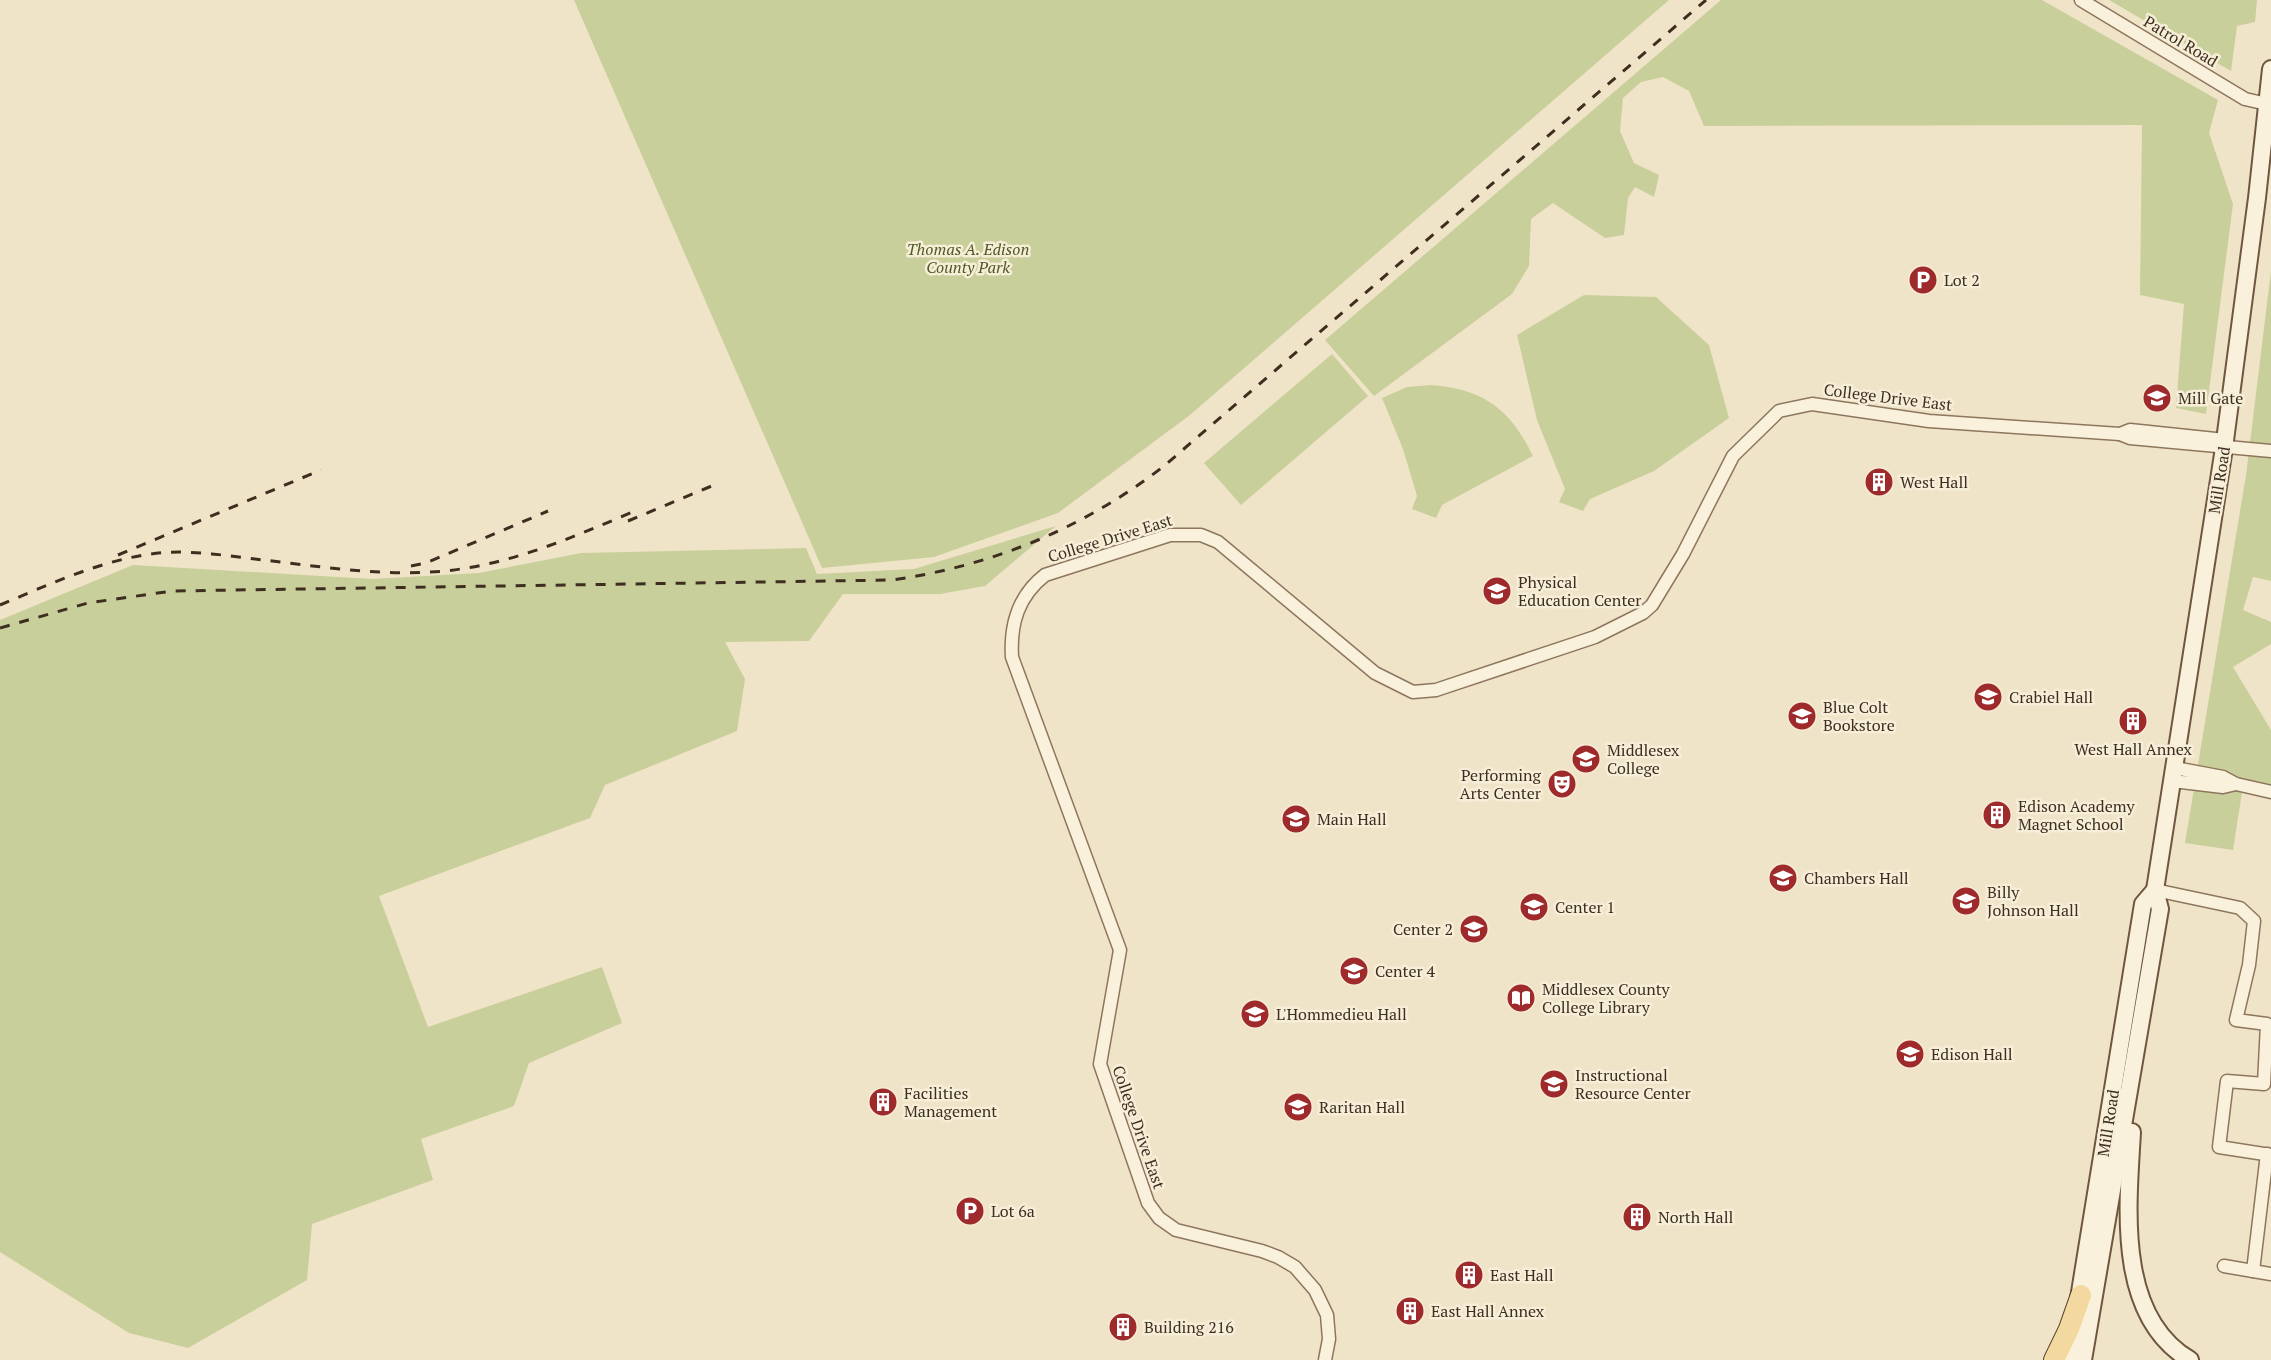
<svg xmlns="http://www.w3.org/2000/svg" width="2271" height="1360" viewBox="0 0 2271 1360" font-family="'PT Serif',serif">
	<rect width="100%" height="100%" fill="#f0e4c8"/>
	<g fill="#c9cf9b">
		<polygon points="574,0 1669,0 1190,415 1058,513 934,557 822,568"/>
		<polygon points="1721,0 2042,0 2218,100 2209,133 2233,204 2206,414 2176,408 2184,304 2140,295 2142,125 1704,126 1689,91 1663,77 1641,82 1623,98 1620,131 1634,163 1659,175 1654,197 1635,187 1628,198 1624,235 1605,238 1553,203 1531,219 1529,266 1512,294 1374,396 1325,340"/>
		<polygon points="2109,0 2257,0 2255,22 2237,26 2231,71"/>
		<polygon points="2271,271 2271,581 2253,577 2243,610 2271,622 2271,644 2233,667 2271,730 2271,789 2243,786 2233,850 2185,843 2246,475"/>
		<polygon points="1584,295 1656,297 1709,345 1729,418 1654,471 1590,499 1583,511 1559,502 1565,489 1537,420 1517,335"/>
		<polygon points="1332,354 1368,396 1241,505 1204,463"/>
		<path d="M1431,385C1484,389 1510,409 1533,456L1442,505L1436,518L1412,509L1417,496L1403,449L1382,398L1407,387Z"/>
		<polygon points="1056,526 985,586 940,594 843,594 809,641 725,642 745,679 737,731 605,785 590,818 379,896 428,1027 602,967 622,1023 529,1063 514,1106 421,1139 433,1180 312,1224 307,1280 188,1348 129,1333 0,1252 0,620 133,565 372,579 479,573 581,553 806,548 817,574 914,569"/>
	</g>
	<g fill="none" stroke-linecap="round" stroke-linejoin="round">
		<g stroke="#8d765c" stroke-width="15">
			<g id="street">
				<polyline points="2081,0 2245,99 2271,105"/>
				<polyline points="2120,434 2130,430 2225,440"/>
				<polyline points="2173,781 2223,787 2236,784 2223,777 2175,768"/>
				<polyline points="2236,784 2271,792"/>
				<polyline points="2155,890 2240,908 2254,921 2249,965 2236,1020 2267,1024 2264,1084 2227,1081 2219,1147 2271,1155"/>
				<polyline points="2224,1266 2271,1274"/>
				<polyline points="2253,1271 2267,1154"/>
				<path d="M1325,1360L1329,1339L1327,1315L1315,1290L1295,1267L1278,1257L1262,1251L1176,1230L1159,1218L1148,1203L1100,1064L1120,950L1012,657C1010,624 1018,596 1045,575L1170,535H1201L1218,542L1375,673L1413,692L1436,690L1595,637L1643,613L1652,605L1683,554L1733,456L1779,411L1812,404L1929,421L2120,434L2130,438L2271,451"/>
			</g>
		</g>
		<g stroke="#6f573f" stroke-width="20">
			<g id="secondary">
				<path d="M2132,1132C2128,1205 2115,1316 2190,1360"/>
				<polyline points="2069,1360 2143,904 2155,890"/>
				<polyline points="2083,1360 2160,909 2155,890 2224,448 2257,198 2271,69"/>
			</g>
		</g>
		<g stroke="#5b4430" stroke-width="22">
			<polyline id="primary" points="2054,1360 2069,1329 2081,1295"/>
		</g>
		<use href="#street" stroke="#faf1dc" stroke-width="12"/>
		<use href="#secondary" stroke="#faf1dc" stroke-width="16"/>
		<use href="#primary" stroke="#f3d9a0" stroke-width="20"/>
		<g stroke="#3d2e20" stroke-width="3" stroke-dasharray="10 10" stroke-linecap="butt">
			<polyline points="628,521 714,485"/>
			<polyline points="118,555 321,470"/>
			<polyline points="411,566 426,563 548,511"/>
			<path d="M0,605C48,585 99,561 151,554C185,549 221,555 255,559C317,566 382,577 445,571C513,564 573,537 635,511"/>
			<path d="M0,628L88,603L172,591L892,580C992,566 1084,528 1164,466L1706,0"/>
		</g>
	</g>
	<defs>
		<g id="parking-disc" transform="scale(1.5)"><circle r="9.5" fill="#9e2a2b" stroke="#f7eed8"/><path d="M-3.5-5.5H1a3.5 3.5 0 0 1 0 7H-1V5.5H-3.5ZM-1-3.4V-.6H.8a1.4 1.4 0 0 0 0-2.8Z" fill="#fff"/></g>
		<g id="university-disc" transform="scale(1.5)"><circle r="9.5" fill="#9e2a2b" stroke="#f7eed8"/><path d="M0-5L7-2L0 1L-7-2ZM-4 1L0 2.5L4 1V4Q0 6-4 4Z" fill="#fff"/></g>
		<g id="building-disc" transform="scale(1.5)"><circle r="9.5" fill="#9e2a2b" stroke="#f7eed8"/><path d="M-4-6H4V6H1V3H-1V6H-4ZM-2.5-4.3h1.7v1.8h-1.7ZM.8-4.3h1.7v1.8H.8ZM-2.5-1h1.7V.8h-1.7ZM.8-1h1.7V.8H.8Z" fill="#fff"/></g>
		<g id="theatre-disc" transform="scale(1.5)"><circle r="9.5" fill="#9e2a2b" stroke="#f7eed8"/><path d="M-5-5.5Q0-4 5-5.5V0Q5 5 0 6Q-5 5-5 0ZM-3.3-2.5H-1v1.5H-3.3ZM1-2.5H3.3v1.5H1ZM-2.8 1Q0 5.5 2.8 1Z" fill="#fff"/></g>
		<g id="library-disc" transform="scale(1.5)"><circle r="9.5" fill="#9e2a2b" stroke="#f7eed8"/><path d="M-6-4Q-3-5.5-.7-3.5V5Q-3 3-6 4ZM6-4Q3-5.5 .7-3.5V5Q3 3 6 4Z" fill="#fff"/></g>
	</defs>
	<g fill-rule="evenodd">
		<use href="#parking-disc" x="1923" y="280"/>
		<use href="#university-disc" x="2157" y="398"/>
		<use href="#building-disc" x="1879" y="482"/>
		<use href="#university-disc" x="1497" y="591"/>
		<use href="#university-disc" x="1988" y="697"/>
		<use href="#university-disc" x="1802" y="716"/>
		<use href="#building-disc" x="2133" y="721"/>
		<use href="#university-disc" x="1586" y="759"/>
		<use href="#theatre-disc" x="1562" y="784"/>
		<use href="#building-disc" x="1997" y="815"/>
		<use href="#university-disc" x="1296" y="819"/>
		<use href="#university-disc" x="1783" y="878"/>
		<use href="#university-disc" x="1966" y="901"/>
		<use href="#university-disc" x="1534" y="907"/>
		<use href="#university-disc" x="1474" y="929"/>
		<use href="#university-disc" x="1354" y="971"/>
		<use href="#library-disc" x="1521" y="998"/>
		<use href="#university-disc" x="1255" y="1014"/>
		<use href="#university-disc" x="1910" y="1054"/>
		<use href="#university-disc" x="1554" y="1084"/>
		<use href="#building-disc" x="883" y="1102"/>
		<use href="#university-disc" x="1298" y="1107"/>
		<use href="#parking-disc" x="970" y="1211"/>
		<use href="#building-disc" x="1637" y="1217"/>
		<use href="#building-disc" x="1469" y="1275"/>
		<use href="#building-disc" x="1410" y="1311"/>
		<use href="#building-disc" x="1123" y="1327"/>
	</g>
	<g text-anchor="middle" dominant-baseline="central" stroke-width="5" stroke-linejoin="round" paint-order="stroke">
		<g font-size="16" fill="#3d2e20" stroke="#f7eed8">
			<text transform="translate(2181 41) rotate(31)">Patrol Road</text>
			<text transform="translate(1888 397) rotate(7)">College Drive East</text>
			<text transform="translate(2219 480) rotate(-81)">Mill Road</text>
			<text transform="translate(1110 538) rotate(-17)">College Drive East</text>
			<text transform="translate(2108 1123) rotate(-81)">Mill Road</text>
			<text transform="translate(1139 1127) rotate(71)">College Drive East</text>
		</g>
		<g font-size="16" font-style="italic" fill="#4d5a26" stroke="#f7eed8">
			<text x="968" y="249">Thomas A. Edison<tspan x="968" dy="18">County Park</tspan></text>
		</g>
		<g font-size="16" fill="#3d2e20" stroke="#f7eed8" text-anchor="start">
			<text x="1944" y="280">Lot 2</text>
			<text x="2178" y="398">Mill Gate</text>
			<text x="1900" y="482">West Hall</text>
			<text x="1518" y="582">Physical<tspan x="1518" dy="18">Education Center</tspan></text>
			<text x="2009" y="697">Crabiel Hall</text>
			<text x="1823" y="707">Blue Colt<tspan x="1823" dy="18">Bookstore</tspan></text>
			<text x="2133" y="749" text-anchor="middle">West Hall Annex</text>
			<text x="1607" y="750">Middlesex<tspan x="1607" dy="18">College</tspan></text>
			<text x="1541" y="775" text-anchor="end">Performing<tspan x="1541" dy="18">Arts Center</tspan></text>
			<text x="2018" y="806">Edison Academy<tspan x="2018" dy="18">Magnet School</tspan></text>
			<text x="1317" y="819">Main Hall</text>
			<text x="1804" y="878">Chambers Hall</text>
			<text x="1987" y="892">Billy<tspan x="1987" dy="18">Johnson Hall</tspan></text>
			<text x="1555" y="907">Center 1</text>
			<text x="1453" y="929" text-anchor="end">Center 2</text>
			<text x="1375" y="971">Center 4</text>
			<text x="1542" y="989">Middlesex County<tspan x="1542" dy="18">College Library</tspan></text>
			<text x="1276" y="1014">L'Hommedieu Hall</text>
			<text x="1931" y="1054">Edison Hall</text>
			<text x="1575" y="1075">Instructional<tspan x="1575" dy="18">Resource Center</tspan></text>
			<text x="904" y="1093">Facilities<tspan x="904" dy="18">Management</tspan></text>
			<text x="1319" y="1107">Raritan Hall</text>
			<text x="991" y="1211">Lot 6a</text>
			<text x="1658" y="1217">North Hall</text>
			<text x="1490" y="1275">East Hall</text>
			<text x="1431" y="1311">East Hall Annex</text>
			<text x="1144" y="1327">Building 216</text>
		</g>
	</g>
</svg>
